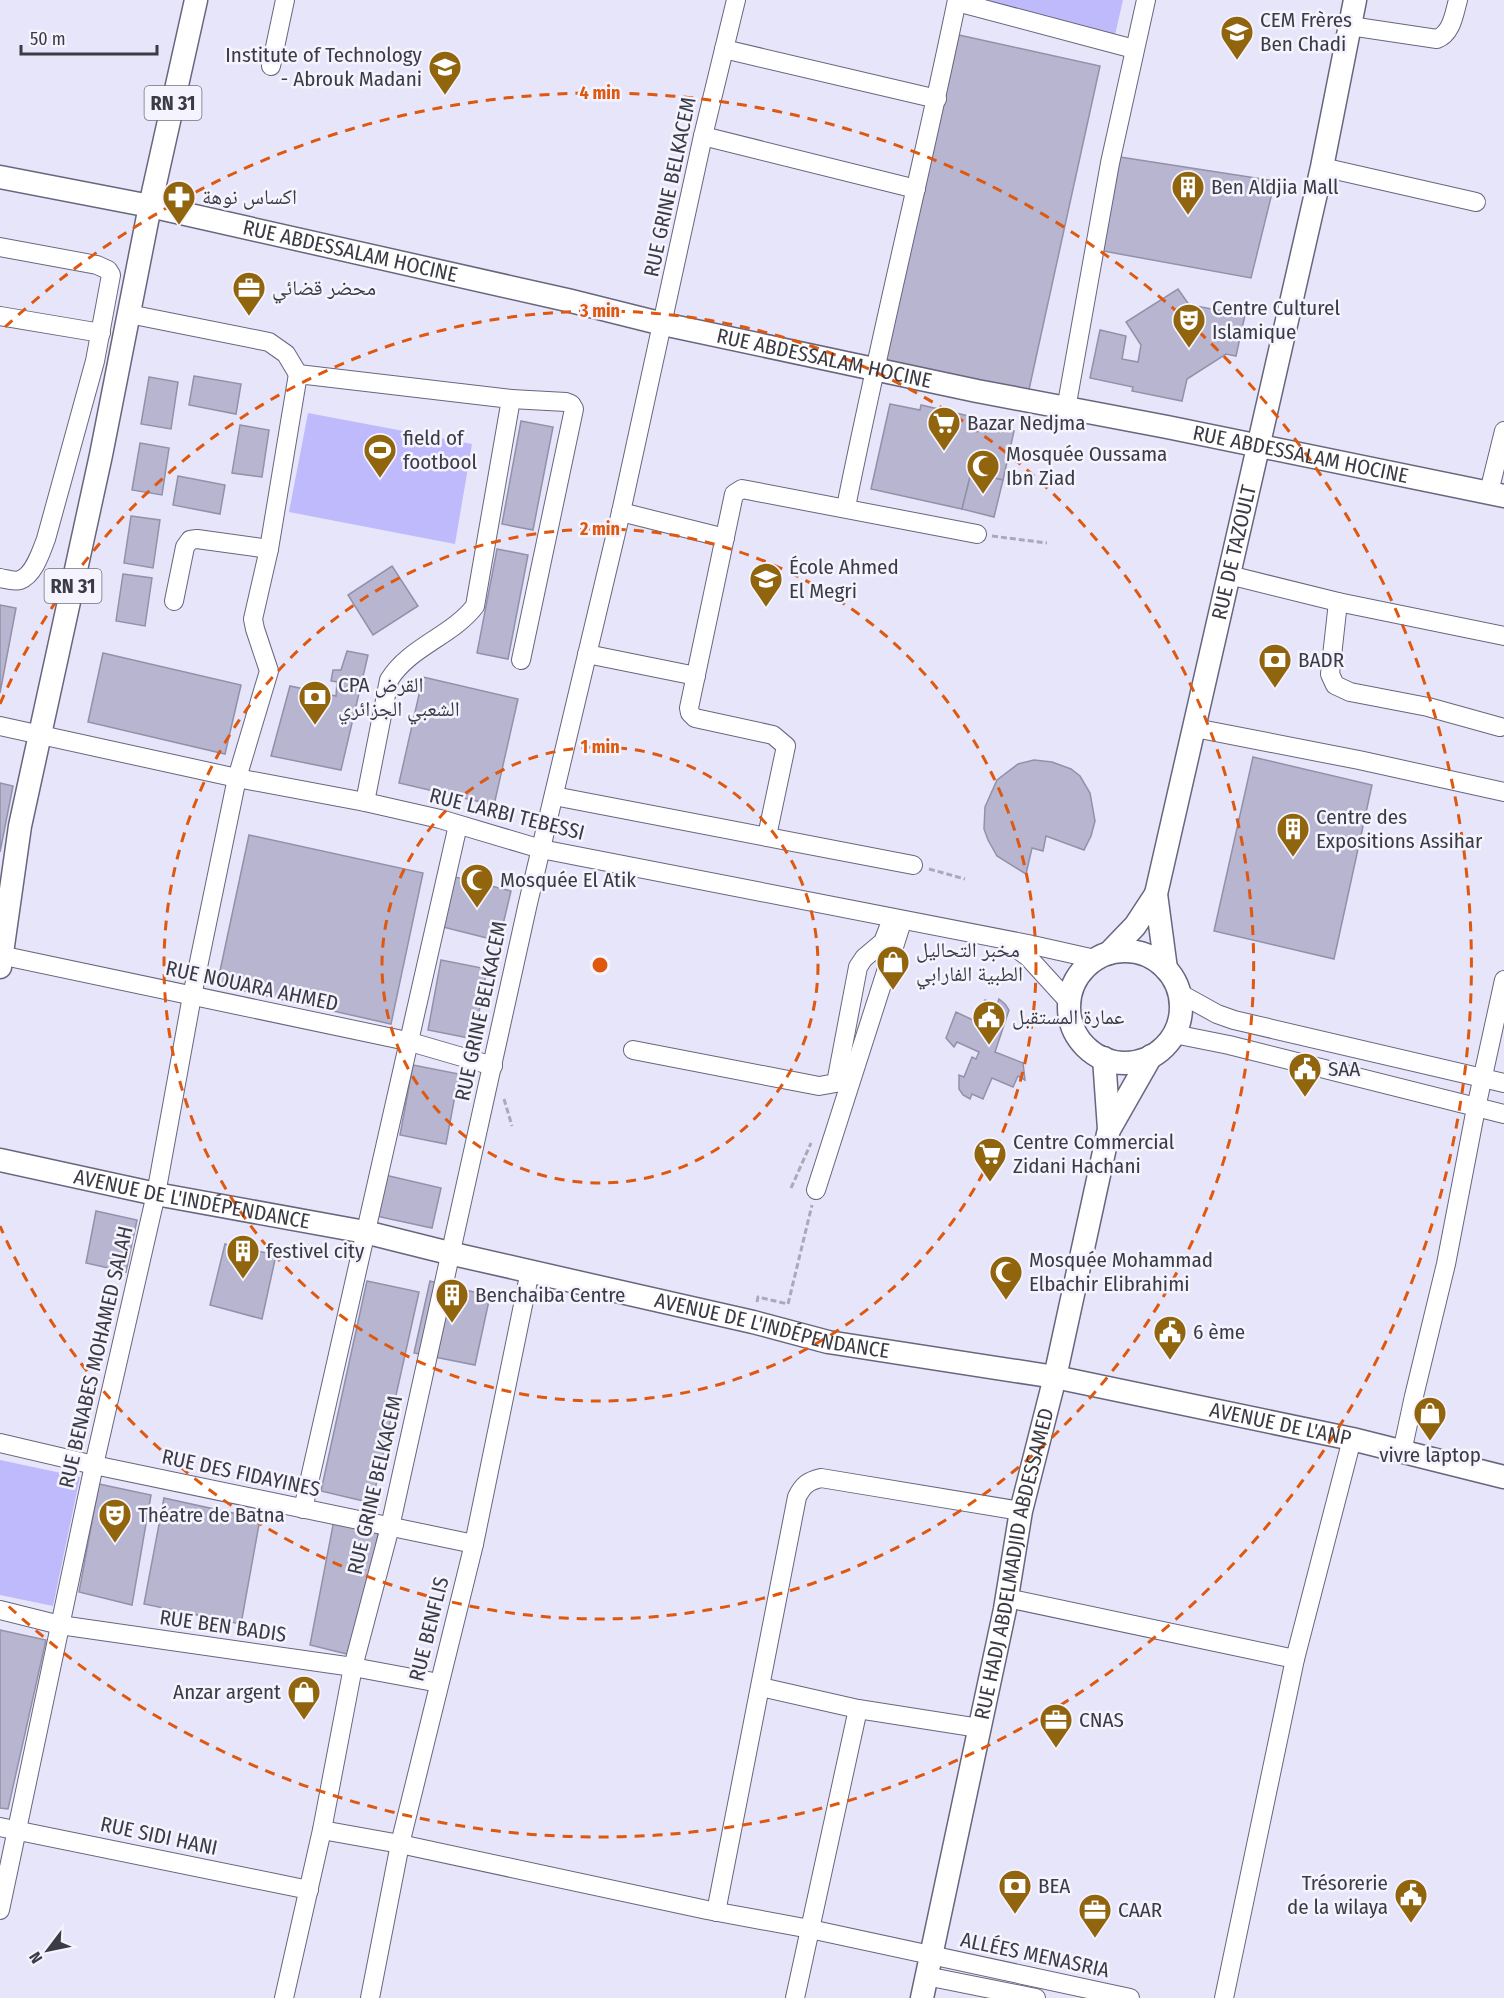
<svg xmlns="http://www.w3.org/2000/svg" width="1504" height="1998" viewBox="0 0 1504 1998" font-family="'Fira Sans Condensed','Noto Naskh Arabic',sans-serif">
	<rect width="100%" height="100%" fill="#e6e5fa"/>
	<g fill="#bfbafc">
		<polygon points="973,0 1123,0 1115,35"/>
		<polygon points="308,413 472,444 455,544 289,512"/>
		<polygon points="0,1460 80,1477 53,1606 0,1595"/>
	</g>
	<g fill="#b7b5cf" stroke="#9291aa" stroke-width="1.5">
		<polygon points="959,35 1100,66 1028,394 885,360"/>
		<polygon points="1120,157 1275,181 1251,278 1103,251"/>
		<polygon points="1178,289 1192,309 1196,306 1245,315 1236,356 1226,354 1187,379 1182,401 1132,391 1133,387 1090,378 1100,330 1126,336 1122,359 1138,362 1141,345 1126,322"/>
		<polygon points="194,376 241,384 236,414 189,405"/>
		<polygon points="149,377 178,382 171,429 141,424"/>
		<polygon points="890,404 920,410 921,405 982,419 981,424 1014,431 1003,480 971,473 962,509 871,489"/>
		<polygon points="521,421 553,427 533,530 502,524"/>
		<polygon points="240,425 269,430 262,477 232,473"/>
		<polygon points="140,443 169,448 162,495 132,490"/>
		<polygon points="971,473 1003,480 994,517 962,509"/>
		<polygon points="178,476 225,485 220,514 173,505"/>
		<polygon points="131,516 160,520 153,568 124,563"/>
		<polygon points="497,549 528,555 508,659 477,653"/>
		<polygon points="392,566 418,606 373,635 348,595"/>
		<polygon points="123,574 152,578 145,626 116,621"/>
		<polygon points="0,605 16,608 0,693"/>
		<polygon points="347,651 368,655 341,770 271,756 290,686 336,696 337,682 331,681 333,670 341,670"/>
		<polygon points="103,653 241,685 225,754 88,722"/>
		<polygon points="423,677 518,699 494,805 399,783"/>
		<polygon points="1253,757 1372,785 1334,959 1214,931"/>
		<polygon points="1034,760 1052,762 1071,769 1080,776 1090,793 1095,821 1091,836 1084,850 1046,836 1043,851 1032,848 1026,874 997,856 988,840 984,829 985,807 997,780 1018,764"/>
		<polygon points="0,783 13,786 0,852"/>
		<polygon points="249,835 423,873 391,1024 217,985"/>
		<polygon points="455,877 511,891 499,941 443,927"/>
		<polygon points="441,960 487,969 474,1039 428,1030"/>
		<polygon points="999,999 1005,1004 1009,1010 995,1052 1023,1063 1025,1080 1018,1076 1013,1087 992,1078 983,1099 972,1094 970,1099 963,1095 959,1089 959,1075 964,1077 972,1057 976,1059 979,1052 957,1042 954,1047 946,1038 956,1012 975,1021 985,1000 997,1005"/>
		<polygon points="413,1065 459,1074 446,1144 400,1135"/>
		<polygon points="385,1175 441,1188 432,1228 376,1216"/>
		<polygon points="96,1211 137,1220 126,1272 86,1263"/>
		<polygon points="225,1244 276,1255 262,1319 210,1305"/>
		<polygon points="367,1281 419,1292 372,1503 321,1491"/>
		<polygon points="430,1281 490,1296 475,1365 414,1353"/>
		<polygon points="99,1484 151,1495 132,1605 79,1592"/>
		<polygon points="164,1498 260,1519 241,1624 144,1604"/>
		<polygon points="334,1520 379,1529 355,1656 310,1645"/>
		<polygon points="0,1630 46,1640 8,1809 0,1808"/>
	</g>
	<g fill="none" stroke-linecap="round" stroke-linejoin="round">
		<g stroke="#68667e" stroke-width="20">
			<g id="minor">
				<polyline points="957,2 1134,49"/>
				<path d="M1350,26L1437,39C1452,33 1454,14 1458,0"/>
				<polyline points="724,49 937,99"/>
				<polyline points="271,66 285,0"/>
				<polyline points="703,136 916,189"/>
				<polyline points="1322,167 1476,202"/>
				<path d="M0,247L97,265L108,270L111,275L95,361L46,539C41,552 34,575 20,580C14,582 6,579 0,578"/>
				<polyline points="129,314 269,342 286,354 298,374"/>
				<polyline points="0,316 101,333"/>
				<polyline points="511,399 566,402 571,404 574,409 521,660"/>
				<polyline points="1066,409 1110,163 1146,0"/>
				<polyline points="1489,492 1504,431"/>
				<path d="M846,507C880,337 922,169 957,0"/>
				<polyline points="621,512 725,538"/>
				<polyline points="1229,575 1338,602 1504,636"/>
				<polyline points="174,601 185,547 190,540 197,539 269,549"/>
				<polyline points="1338,602 1330,674 1335,685 1350,692 1428,707 1500,727"/>
				<polyline points="587,654 696,676"/>
				<polyline points="0,726 237,778 365,802 440,819 541,849 1028,944 1095,959"/>
				<polyline points="1195,728 1359,760 1504,792"/>
				<polyline points="554,796 913,865"/>
				<polyline points="767,836 786,746 773,735 695,718 690,713 689,708 734,494 742,489 977,534"/>
				<polyline points="1008,942 1028,957 1069,1002"/>
				<polyline points="0,955 407,1041 493,1066"/>
				<polyline points="1179,993 1217,1014 1234,1020 1504,1083"/>
				<polyline points="1174,1034 1229,1045 1504,1114"/>
				<polyline points="633,1050 819,1086 836,1083 858,967 864,958 883,942 892,919"/>
				<polyline points="816,1190 901,925"/>
				<polyline points="0,1443 94,1465 474,1544"/>
				<polyline points="1402,1452 1414,1396 1446,1264 1476,1108 1504,980"/>
				<polyline points="303,1509 458,825"/>
				<polyline points="1007,1598 1295,1659"/>
				<polyline points="0,1610 60,1625 353,1667 439,1683"/>
				<polyline points="761,1687 858,1709 979,1728"/>
				<polyline points="0,1827 309,1890"/>
				<polyline points="322,1830 400,1844 707,1910 810,1929 1130,1998"/>
				<path d="M0,1910L94,1465L156,1194L192,996L237,778L269,671L255,629L253,619L269,549L298,374L511,399L475,606C452,636 409,647 389,680L365,802"/>
				<path d="M716,1912L797,1497C803,1485 808,1481 821,1478L1021,1511"/>
				<polyline points="926,1976 1036,1998"/>
				<polyline points="284,1998 322,1830 353,1667 390,1527 528,903 621,512 703,136 736,0"/>
				<polyline points="370,1998 400,1844 474,1544 530,1271"/>
				<polyline points="795,1998 858,1709"/>
				<polyline points="1224,1998 1295,1659 1352,1439"/>
			</g>
		</g>
		<g stroke="#68667e" stroke-width="25">
			<g id="major">
				<path id="s1" d="M0,177L150,206L567,300L663,324L977,391L1167,427L1504,496"/>
				<circle cx="1125" cy="1007" r="56"/>
				<polyline points="1109,953 1135,926 1156,894"/>
				<polyline points="0,967 20,826 101,455 150,206 196,0"/>
				<path id="s2" d="M1166,969L1156,894L1322,167L1355,0"/>
				<polyline points="1110,1128 1151,1056"/>
				<path id="s3" d="M0,1160L156,1194L365,1232L449,1253L753,1322L828,1342L1055,1377L1352,1439L1504,1477"/>
				<path id="s4" d="M922,1998L1005,1609L1021,1511L1055,1377L1109,1129L1104,1058"/>
			</g>
		</g>
		<g stroke="#a9a9ba" stroke-width="3" stroke-dasharray="6 3" stroke-linecap="butt">
			<polyline points="992,536 1047,543"/>
			<polyline points="929,869 965,879"/>
			<polyline points="504,1099 512,1126"/>
			<polyline points="791,1188 811,1143"/>
			<polyline points="757,1302 758,1297 788,1304 812,1205"/>
		</g>
		<use href="#minor" stroke="#fff" stroke-width="18"/>
		<use href="#major" stroke="#fff" stroke-width="22"/>
	</g>
	<g fill="none" stroke="#df580f" stroke-width="3" stroke-dasharray="10 8">
		<circle cx="600" cy="965" r="218"/>
		<circle cx="600" cy="965" r="436"/>
		<path d="M0 704A654 654 0 1 1 0 1226"/>
		<path d="M5 327A872 872 0 1 1 5 1603"/>
	</g>
	<defs>
		<g id="school-pin" transform="scale(1.725)"><path d="M0 17L-7.5 6A9.5 9.5 0 1 1 7.5 6Z" fill="#91650e" stroke="#f4f3fe"/><path d="M0-5L7-2L0 1L-7-2ZM-4 1L0 2.5L4 1V4Q0 6-4 4Z" fill="#fff"/></g>
		<g id="university-pin" transform="scale(1.725)"><path d="M0 17L-7.5 6A9.5 9.5 0 1 1 7.5 6Z" fill="#91650e" stroke="#f4f3fe"/><path d="M0-5L7-2L0 1L-7-2ZM-4 1L0 2.5L4 1V4Q0 6-4 4Z" fill="#fff"/></g>
		<g id="building-pin" transform="scale(1.725)"><path d="M0 17L-7.5 6A9.5 9.5 0 1 1 7.5 6Z" fill="#91650e" stroke="#f4f3fe"/><path d="M-4-6H4V6H1V3H-1V6H-4ZM-2.5-4.3h1.7v1.8h-1.7ZM.8-4.3h1.7v1.8H.8ZM-2.5-1h1.7V.8h-1.7ZM.8-1h1.7V.8H.8Z" fill="#fff"/></g>
		<g id="pharmacy-pin" transform="scale(1.725)"><path d="M0 17L-7.5 6A9.5 9.5 0 1 1 7.5 6Z" fill="#91650e" stroke="#f4f3fe"/><path d="M-2-6h4v4h4v4h-4v4h-4v-4h-4v-4h4Z" fill="#fff"/></g>
		<g id="office-pin" transform="scale(1.725)"><path d="M0 17L-7.5 6A9.5 9.5 0 1 1 7.5 6Z" fill="#91650e" stroke="#f4f3fe"/><path d="M-6-3h4V-5.5h4V-3h4V5H-6ZM-1-4.5V-3h2v-1.5ZM-6 0V1H6V0Z" fill="#fff"/></g>
		<g id="theatre-pin" transform="scale(1.725)"><path d="M0 17L-7.5 6A9.5 9.5 0 1 1 7.5 6Z" fill="#91650e" stroke="#f4f3fe"/><path d="M-5-5.5Q0-4 5-5.5V0Q5 5 0 6Q-5 5-5 0ZM-3.3-2.5H-1v1.5H-3.3ZM1-2.5H3.3v1.5H1ZM-2.8 1Q0 5.5 2.8 1Z" fill="#fff"/></g>
		<g id="supermarket-pin" transform="scale(1.725)"><path d="M0 17L-7.5 6A9.5 9.5 0 1 1 7.5 6Z" fill="#91650e" stroke="#f4f3fe"/><path d="M-6-5.5h2.5l.6 2H6L4.5 2H-2.5L-4.4-4H-6ZM-1.5 3.2a1.3 1.3 0 1 0 .1 0ZM3 3.2a1.3 1.3 0 1 0 .1 0Z" fill="#fff"/></g>
		<g id="stadium-pin" transform="scale(1.725)"><path d="M0 17L-7.5 6A9.5 9.5 0 1 1 7.5 6Z" fill="#91650e" stroke="#f4f3fe"/><path d="M0-5a6.5 5 0 1 0 0 10a6.5 5 0 1 0 0-10ZM-3.5-1.8h7v3.6h-7Z" fill="#fff"/></g>
		<g id="mosque-pin" transform="scale(1.725)"><path d="M0 17L-7.5 6A9.5 9.5 0 1 1 7.5 6Z" fill="#91650e" stroke="#f4f3fe"/><path d="M3.5-4.9A6 6 0 1 0 3.5 4.9A5 5 0 1 1 3.5-4.9Z" fill="#fff"/></g>
		<g id="bank-pin" transform="scale(1.725)"><path d="M0 17L-7.5 6A9.5 9.5 0 1 1 7.5 6Z" fill="#91650e" stroke="#f4f3fe"/><path d="M-6-4H6V4H-6ZM0-2.3a2.3 2.3 0 1 0 0 4.6a2.3 2.3 0 1 0 0-4.6Z" fill="#fff"/></g>
		<g id="shop-pin" transform="scale(1.725)"><path d="M0 17L-7.5 6A9.5 9.5 0 1 1 7.5 6Z" fill="#91650e" stroke="#f4f3fe"/><path d="M-5-2.5h2.3a2.7 3.5 0 0 1 5.4 0H5L5.5 6h-11ZM-1.5-2.5h3a1.5 2.3 0 0 0-3 0Z" fill="#fff"/></g>
		<g id="civic-pin" transform="scale(1.725)"><path d="M0 17L-7.5 6A9.5 9.5 0 1 1 7.5 6Z" fill="#91650e" stroke="#f4f3fe"/><path d="M-.6-6.5H3V-4.5H.6V-3L4-1V1h2V6H-6V1h2V-1L-.6-3ZM-1.2 2.5V6h2.4V2.5Z" fill="#fff"/></g>
	</defs>
	<g fill-rule="evenodd">
		<use href="#school-pin" x="1237" y="32"/>
		<use href="#university-pin" x="445" y="67"/>
		<use href="#building-pin" x="1188" y="187"/>
		<use href="#pharmacy-pin" x="179" y="197"/>
		<use href="#office-pin" x="249" y="288"/>
		<use href="#theatre-pin" x="1189" y="320"/>
		<use href="#supermarket-pin" x="944" y="423"/>
		<use href="#stadium-pin" x="380" y="450"/>
		<use href="#mosque-pin" x="983" y="466"/>
		<use href="#school-pin" x="766" y="579"/>
		<use href="#bank-pin" x="1275" y="660"/>
		<use href="#bank-pin" x="315" y="697"/>
		<use href="#building-pin" x="1293" y="829"/>
		<use href="#mosque-pin" x="477" y="880"/>
		<use href="#shop-pin" x="893" y="962"/>
		<use href="#civic-pin" x="989" y="1017"/>
		<use href="#civic-pin" x="1305" y="1069"/>
		<use href="#supermarket-pin" x="990" y="1154"/>
		<use href="#building-pin" x="243" y="1251"/>
		<use href="#mosque-pin" x="1006" y="1272"/>
		<use href="#building-pin" x="452" y="1295"/>
		<use href="#civic-pin" x="1170" y="1332"/>
		<use href="#shop-pin" x="1430" y="1413"/>
		<use href="#theatre-pin" x="115" y="1515"/>
		<use href="#shop-pin" x="304" y="1692"/>
		<use href="#office-pin" x="1056" y="1720"/>
		<use href="#bank-pin" x="1015" y="1886"/>
		<use href="#civic-pin" x="1411" y="1895"/>
		<use href="#office-pin" x="1095" y="1910"/>
	</g>
	<g text-anchor="middle" dominant-baseline="central" stroke-width="5" stroke-linejoin="round" paint-order="stroke">
		<g fill="#f4f3fe" stroke="#72727c" stroke-width="1.5">
			<rect x="144.5" y="86" width="57" height="34" rx="4.5"/>
			<rect x="44.5" y="569" width="57" height="34" rx="4.5"/>
		</g>
		<g font-size="20" font-weight="bold" fill="#3b3b45">
			<text x="173" y="103">RN 31</text>
			<text x="73" y="586">RN 31</text>
		</g>
		<g font-size="21" fill="#3b3b45" stroke="#f4f3fe" text-anchor="start">
			<text x="1260" y="20">CEM Frères<tspan x="1260" dy="24">Ben Chadi</tspan></text>
			<text x="422" y="55" text-anchor="end">Institute of Technology<tspan x="422" dy="24">- Abrouk Madani</tspan></text>
			<text x="1211" y="187">Ben Aldjia Mall</text>
			<text x="202" y="197">اكساس نوهة</text>
			<text x="272" y="288">محضر قضائي</text>
			<text x="1212" y="308">Centre Culturel<tspan x="1212" dy="24">Islamique</tspan></text>
			<text x="967" y="423">Bazar Nedjma</text>
			<text x="403" y="438">field of<tspan x="403" dy="24">footbool</tspan></text>
			<text x="1006" y="454">Mosquée Oussama<tspan x="1006" dy="24">Ibn Ziad</tspan></text>
			<text x="789" y="567">École Ahmed<tspan x="789" dy="24">El Megri</tspan></text>
			<text x="1298" y="660">BADR</text>
			<text x="338" y="685">CPA القرض<tspan x="338" dy="24">الشعبي الجزائري</tspan></text>
			<text x="1316" y="817">Centre des<tspan x="1316" dy="24">Expositions Assihar</tspan></text>
			<text x="500" y="880">Mosquée El Atik</text>
			<text x="916" y="950">مخبر التحاليل<tspan x="916" dy="24">الطبية الفارابي</tspan></text>
			<text x="1012" y="1017">عمارة المستقبل</text>
			<text x="1328" y="1069">SAA</text>
			<text x="1013" y="1142">Centre Commercial<tspan x="1013" dy="24">Zidani Hachani</tspan></text>
			<text x="266" y="1251">festivel city</text>
			<text x="1029" y="1260">Mosquée Mohammad<tspan x="1029" dy="24">Elbachir Elibrahimi</tspan></text>
			<text x="475" y="1295">Benchaiba Centre</text>
			<text x="1193" y="1332">6 ème</text>
			<text x="1430" y="1455" text-anchor="middle">vivre laptop</text>
			<text x="138" y="1515">Théatre de Batna</text>
			<text x="281" y="1692" text-anchor="end">Anzar argent</text>
			<text x="1079" y="1720">CNAS</text>
			<text x="1388" y="1883" text-anchor="end">Trésorerie<tspan x="1388" dy="24">de la wilaya</tspan></text>
			<text x="1038" y="1886">BEA</text>
			<text x="1118" y="1910">CAAR</text>
		</g>
		<g font-size="21" fill="#3b3b45" stroke="#f4f3fe">
			<text transform="translate(670 187) rotate(-78)">RUE GRINE BELKACEM</text>
			<text stroke="none"><textPath href="#s1" startOffset="358">RUE ABDESSALAM HOCINE</textPath></text>
			<text stroke="none"><textPath href="#s1" startOffset="844">RUE ABDESSALAM HOCINE</textPath></text>
			<text stroke="none"><textPath href="#s1" startOffset="1330">RUE ABDESSALAM HOCINE</textPath></text>
			<text stroke="none"><textPath href="#s2" startOffset="426">RUE DE TAZOULT</textPath></text>
			<text transform="translate(507 814) rotate(14)">RUE LARBI TEBESSI</text>
			<text transform="translate(252 986) rotate(12)">RUE NOUARA AHMED</text>
			<text transform="translate(481 1011) rotate(-78)">RUE GRINE BELKACEM</text>
			<text stroke="none"><textPath href="#s3" startOffset="196">AVENUE DE L'INDÉPENDANCE</textPath></text>
			<text stroke="none"><textPath href="#s3" startOffset="790">AVENUE DE L'INDÉPENDANCE</textPath></text>
			<text transform="translate(96 1357) rotate(-77)">RUE BENABES MOHAMED SALAH</text>
			<text stroke="none"><textPath href="#s3" startOffset="1308">AVENUE DE L'ANP</textPath></text>
			<text transform="translate(241 1473) rotate(12)">RUE DES FIDAYINES</text>
			<text transform="translate(375 1485) rotate(-77)">RUE GRINE BELKACEM</text>
			<text stroke="none"><textPath href="#s4" startOffset="444">RUE HADJ ABDELMADJID ABDESSAMED</textPath></text>
			<text transform="translate(223 1626) rotate(8)">RUE BEN BADIS</text>
			<text transform="translate(429 1629) rotate(-76)">RUE BENFLIS</text>
			<text transform="translate(159 1836) rotate(12)">RUE SIDI HANI</text>
			<text transform="translate(1035 1955) rotate(12)">ALLÉES MENASRIA</text>
		</g>
	</g>
	<circle cx="600" cy="965" r="9" fill="#df580f" stroke="#f4f3fe" stroke-width="3"/>
	<g font-size="18" text-anchor="middle" font-weight="bold" fill="#df580f" stroke="#f4f3fe" stroke-width="5" stroke-linejoin="round" paint-order="stroke">
		<text x="600" y="99">4 min</text>
		<text x="600" y="317">3 min</text>
		<text x="600" y="535">2 min</text>
		<text x="600" y="753">1 min</text>
	</g>
	<g transform="translate(48 1950) rotate(238)" stroke="#f4f3fe" stroke-width="4.5" paint-order="stroke">
	<path d="M0-4.5L10 22L0 15L-10 22Z" fill="#3b3b45"/>
	<text y="-9" font-size="16" font-weight="bold" text-anchor="middle" fill="#3b3b45">N</text>
	</g>
	<path d="M21 45v9h136v-9" fill="none" stroke="#3b3b45" stroke-width="3"/>
	<text x="30" y="45" font-size="18" fill="#3b3b45" stroke="#f4f3fe" stroke-width="4.5" paint-order="stroke">50 m</text>
</svg>
